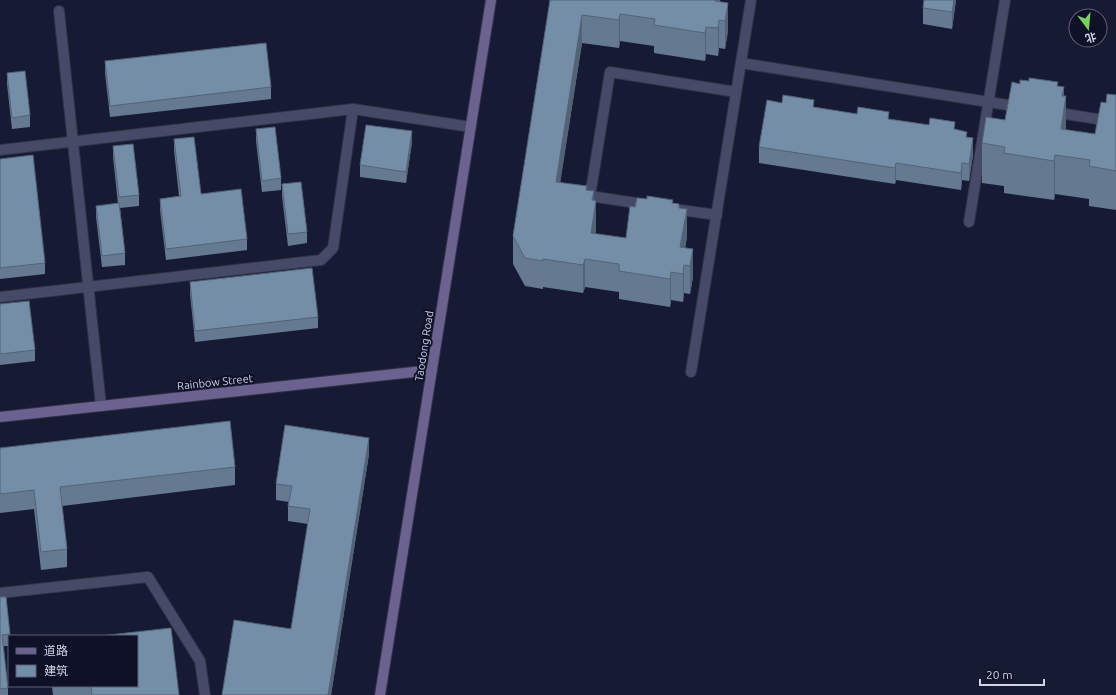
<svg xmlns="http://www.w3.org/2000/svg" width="1116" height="695" viewBox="0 0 1116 695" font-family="Ubuntu,'Noto Sans SC',sans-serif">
	<rect width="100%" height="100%" fill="#171a33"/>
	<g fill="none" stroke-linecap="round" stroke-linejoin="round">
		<g stroke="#313247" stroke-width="12">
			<g id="lane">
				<polyline points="59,11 101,406"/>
				<polyline points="741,63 1020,107"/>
				<polyline points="1053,112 1116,122"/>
				<polyline points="0,150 353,109 471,127"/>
				<polyline points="649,205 590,196 610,72 736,92"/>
				<polyline points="673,209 717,215"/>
				<polyline points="969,222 1005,0"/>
				<polyline points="0,297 321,260 333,248 353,109"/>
				<polyline points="691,372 751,0"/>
				<polyline points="0,593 148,577 200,661 205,695"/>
			</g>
		</g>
		<g stroke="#313247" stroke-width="12">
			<g id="secondary">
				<polyline points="0,417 432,370"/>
				<polyline points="380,695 491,0"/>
			</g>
		</g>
		<use href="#lane" stroke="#454a66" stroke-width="10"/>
		<use href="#secondary" stroke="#6b6290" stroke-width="10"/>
	</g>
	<g fill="#657a90">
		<polygon points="550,0 720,0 720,2 728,3 728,31 725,49 719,48 718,56 706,54 705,61 654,53 654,46 620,41 619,48 582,43 560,182 587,190 594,200 596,229 595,234 626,238 635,207 673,203 679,208 687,237 685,248 693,277 690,294 684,293 683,302 671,300 670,307 619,299 619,292 585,287 583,293 543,287 543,289 525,286 513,264 513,236"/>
		<polygon points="956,0 952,29 923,24 923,8"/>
		<polygon points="105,61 271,87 271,99 110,117 105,73"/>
		<polygon points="7,73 30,115 30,127 12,129 7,84"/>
		<polygon points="1020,84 1058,86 1064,96 1066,130 1095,134 1106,103 1116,95 1116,210 1089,206 1089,199 1055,194 1054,200 1004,193 1004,186 982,183 982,143 1005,120"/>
		<polygon points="814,107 857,114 955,129 967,138 973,155 969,181 962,180 961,190 896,180 895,184 759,163 759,147"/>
		<polygon points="256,129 281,178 281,190 262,192 256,141"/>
		<polygon points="174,139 201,194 247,239 247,250 166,260 160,210 160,199 179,196 174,150"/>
		<polygon points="412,142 406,183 360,177 360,165"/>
		<polygon points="113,146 139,195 139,206 120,208 125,253 125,265 102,267 96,217 96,206 118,204 113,157"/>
		<polygon points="0,159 45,263 45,274 0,279"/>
		<polygon points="282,184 307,232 307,243 288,246 282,196"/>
		<polygon points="190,282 318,317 318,328 195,342 190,294"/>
		<polygon points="0,304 35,350 35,361 0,365"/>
		<polygon points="0,448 235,467 235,485 62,506 67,549 67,567 41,570 34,509 0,513"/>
		<polygon points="369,454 331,695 222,695 291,629 308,524 288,521 288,506 289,502 276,500 276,484"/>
		<polygon points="0,597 6,597 10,636 9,636 9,646 3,646 8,688 8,695 0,695"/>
		<polygon points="52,686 137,686 179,695 53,695"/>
	</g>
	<g fill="#526376">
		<polygon points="716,0 720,0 715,29 715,1"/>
		<polygon points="954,0 956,0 952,29 952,12"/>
		<polygon points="728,3 728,31 725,49 725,21"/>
		<polygon points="620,14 620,41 619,48 619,20"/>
		<polygon points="582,15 582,43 556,210 556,182"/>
		<polygon points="719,20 719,48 718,56 718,28"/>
		<polygon points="706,27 706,54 705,61 705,33"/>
		<polygon points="1064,87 1064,112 1066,96 1066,136 1061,129 1062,96"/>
		<polygon points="412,131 412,142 406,183 406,172"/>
		<polygon points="973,138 973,155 969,181 969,164"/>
		<polygon points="1055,155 1055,194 1054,200 1054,161"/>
		<polygon points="896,163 896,180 895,184 895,168"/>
		<polygon points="962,163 962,180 961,190 961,173"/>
		<polygon points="594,191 594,216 596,201 596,229 591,261 592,200"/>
		<polygon points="687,209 687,237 680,275 680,247"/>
		<polygon points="693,249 693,277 690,294 690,266"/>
		<polygon points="585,259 585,287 583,293 583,265"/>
		<polygon points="684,265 684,293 683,302 683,274"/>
		<polygon points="671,272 671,300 670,307 670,279"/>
		<polygon points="369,438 369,454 331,695 328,695"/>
	</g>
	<g fill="#758ea8" stroke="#526376">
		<polygon points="550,0 716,0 715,1 728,3 725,21 719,20 718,28 706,27 705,33 654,25 655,19 620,14 619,20 582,15 556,182 587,186 586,190 594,191 592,200 596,201 591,233 626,238 630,206 635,207 637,198 647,199 647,196 673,200 672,203 679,204 679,208 687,209 680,247 693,249 690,266 684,265 683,274 671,272 670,279 619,271 619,264 585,259 583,265 543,259 543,261 525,258 513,236"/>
		<polygon points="924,0 954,0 952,12 923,8"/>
		<polygon points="266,43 271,87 110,106 105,61"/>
		<polygon points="25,71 30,115 12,118 7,73"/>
		<polygon points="1029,78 1058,82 1057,86 1064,87 1062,96 1066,96 1061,129 1095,134 1101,102 1106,103 1107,94 1116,95 1116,171 1089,166 1090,160 1055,155 1054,161 1004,153 1005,147 982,143 986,117 1005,120 1012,82 1020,84 1020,80 1029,81"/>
		<polygon points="783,95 814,100 813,107 857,114 858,107 889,112 888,119 929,125 930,118 955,122 954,129 967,132 966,137 973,138 969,164 962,163 961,173 896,163 895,168 759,147 767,100 782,103"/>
		<polygon points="366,125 412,131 406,172 360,165"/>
		<polygon points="275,127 281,178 262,181 256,129"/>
		<polygon points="194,137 201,194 241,189 247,239 166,249 160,199 181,196 174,139"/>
		<polygon points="133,144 139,195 119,197 113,146"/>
		<polygon points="33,155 45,263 0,268 0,159"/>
		<polygon points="301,182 307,232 288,234 282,184"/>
		<polygon points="119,203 125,253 102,256 96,206"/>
		<polygon points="312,268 318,317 195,331 190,282"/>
		<polygon points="29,301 35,350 0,354 0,304"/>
		<polygon points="230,421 235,467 60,487 67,549 41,552 34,490 0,494 0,448"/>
		<polygon points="285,425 369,438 328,695 222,695 234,620 291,629 310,509 288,506 292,486 276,484"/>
		<polygon points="0,597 6,597 10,634 2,635 8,688 0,689"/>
		<polygon points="171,628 179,695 92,695 91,686 137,686 137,636 100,636"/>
	</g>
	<g text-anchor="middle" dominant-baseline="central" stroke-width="4" stroke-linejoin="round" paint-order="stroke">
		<g font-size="11" fill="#d0d3e5" stroke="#0f1128">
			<text transform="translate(424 346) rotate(-81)">Taodong Road</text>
			<text transform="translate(215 382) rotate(-6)">Rainbow Street</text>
		</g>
	</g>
	<rect x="8" y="635" width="130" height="52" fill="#0f1128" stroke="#5c5f74"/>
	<rect x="16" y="648" width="20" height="6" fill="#6b6290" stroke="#5c5f74"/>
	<text x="44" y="655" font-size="12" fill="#d0d3e5">道路</text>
	<rect x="16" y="665" width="20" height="12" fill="#758ea8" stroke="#5c5f74"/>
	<text x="44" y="675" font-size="12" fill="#d0d3e5">建筑</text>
	<g transform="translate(1088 28) rotate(164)"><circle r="19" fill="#0f1128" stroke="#5c5f74"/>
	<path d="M0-3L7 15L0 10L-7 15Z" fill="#75d25b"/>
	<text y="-6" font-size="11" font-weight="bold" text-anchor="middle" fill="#d0d3e5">北</text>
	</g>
	<path d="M980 679v6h64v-6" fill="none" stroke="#d0d3e5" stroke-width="2"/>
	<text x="986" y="679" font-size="12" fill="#d0d3e5" stroke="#0f1128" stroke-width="3" paint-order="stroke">20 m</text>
</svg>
